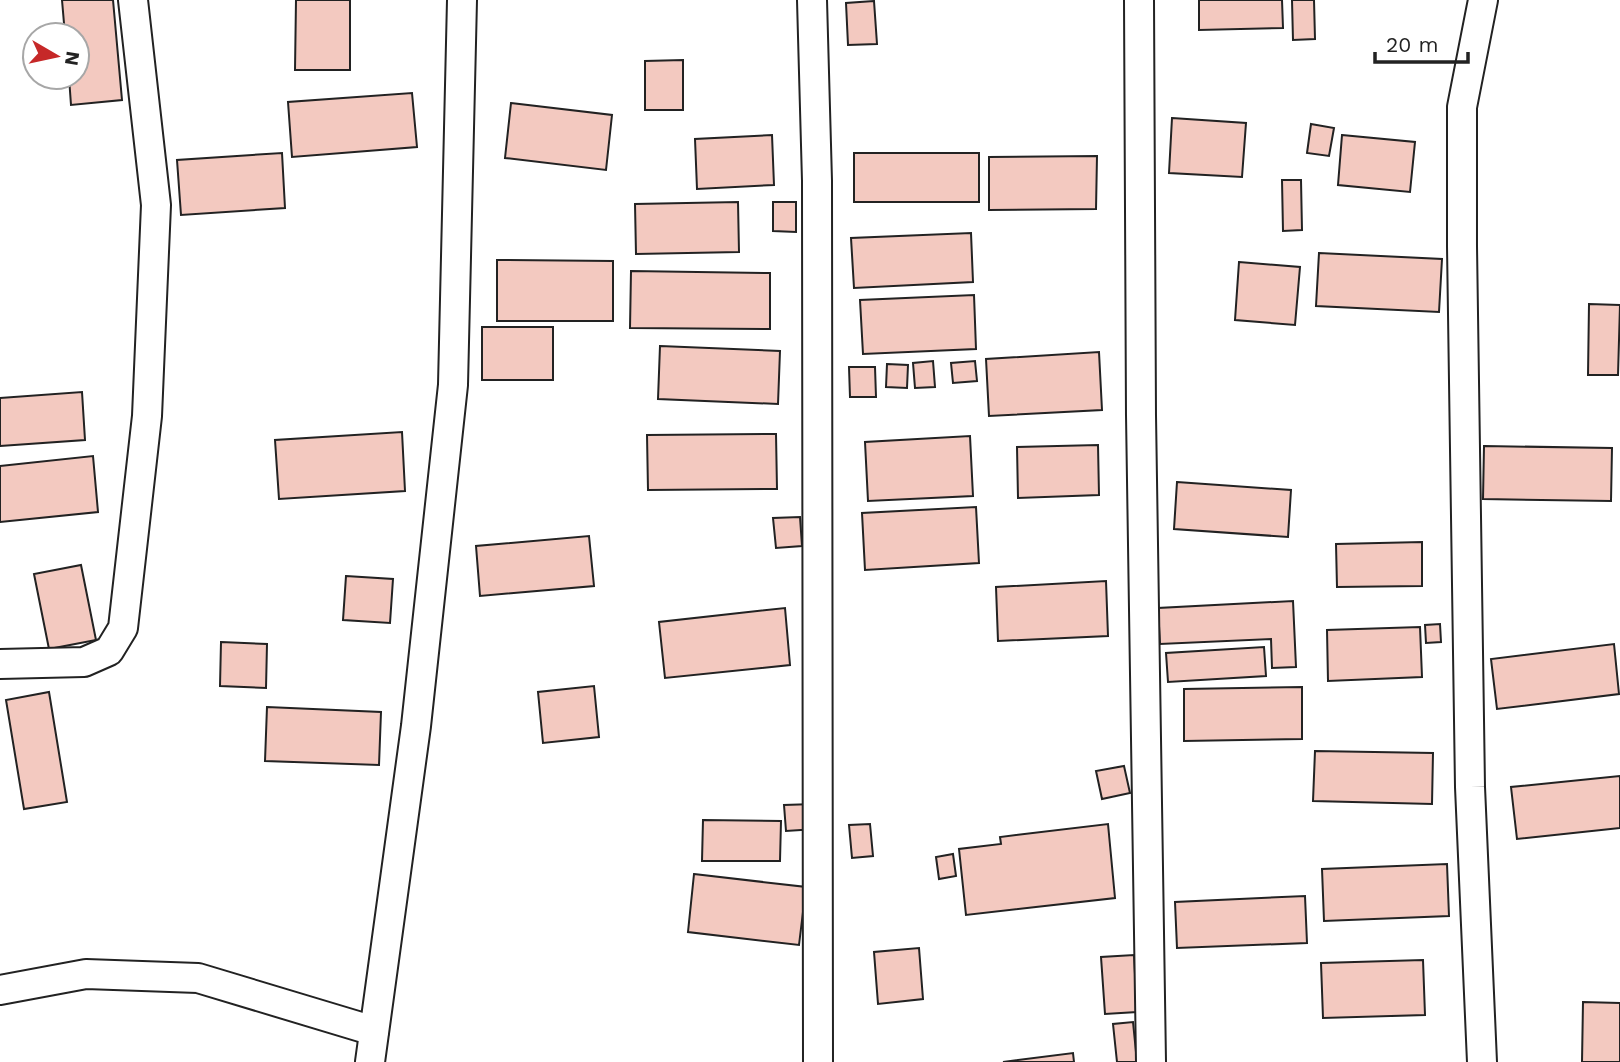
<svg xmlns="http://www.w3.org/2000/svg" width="1620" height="1062" viewBox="0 0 1620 1062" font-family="'Work Sans',sans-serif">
	<rect width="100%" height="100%" fill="#fff"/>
	<g fill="#f3c9c0" stroke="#222" stroke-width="2">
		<polygon points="62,0 113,0 122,100 71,105 69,77 77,77 77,35 65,35"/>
		<polygon points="296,0 350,0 350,70 295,70"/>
		<polygon points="1199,0 1282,0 1283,28 1199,30"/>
		<polygon points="1292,0 1314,0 1315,39 1293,40"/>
		<polygon points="874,1 877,44 848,45 846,3"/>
		<polygon points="683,60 683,110 645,110 645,61"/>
		<polygon points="412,93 417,147 292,157 288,102"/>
		<polygon points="511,103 612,115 606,170 505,158"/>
		<polygon points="1172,118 1246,123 1242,177 1169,173"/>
		<polygon points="1311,124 1334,128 1329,156 1307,153"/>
		<polygon points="772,135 774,185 697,189 695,139"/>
		<polygon points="1342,135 1415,142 1410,192 1338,185"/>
		<polygon points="282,153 285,208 181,215 177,160"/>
		<rect x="854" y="153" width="125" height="49"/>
		<polygon points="1097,156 1096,209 989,210 989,157"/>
		<polygon points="1282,180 1301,180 1302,230 1283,231"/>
		<polygon points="738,202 739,252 636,254 635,204"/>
		<polygon points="773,202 796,202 796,232 773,231"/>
		<polygon points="971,233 973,282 854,288 851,238"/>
		<polygon points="1319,253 1442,259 1439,312 1316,306"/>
		<polygon points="497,260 613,261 613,321 497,321"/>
		<polygon points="1239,262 1300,267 1295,325 1235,320"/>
		<polygon points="631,271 770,273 770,329 630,328"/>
		<polygon points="974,295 976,349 863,354 860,300"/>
		<polygon points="1589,304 1620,305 1618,375 1588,375"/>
		<rect x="482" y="327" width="71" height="53"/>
		<polygon points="660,346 780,351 778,404 658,399"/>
		<polygon points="1099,352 1102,410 989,416 986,359"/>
		<polygon points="933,361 935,387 915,388 913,363"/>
		<polygon points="975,361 977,381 953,383 951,363"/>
		<polygon points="887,364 908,365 907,388 886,387"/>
		<polygon points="849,367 875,367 876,397 850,397"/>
		<polygon points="82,392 85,440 0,446 0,398"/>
		<polygon points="402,432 405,491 279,499 275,440"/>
		<polygon points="776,434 777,489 648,490 647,435"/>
		<polygon points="970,436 973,496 868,501 865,442"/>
		<polygon points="1098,445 1099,495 1018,498 1017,447"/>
		<polygon points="1484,446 1612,448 1611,501 1483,499"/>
		<polygon points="93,456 98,512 0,522 0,466"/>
		<polygon points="1177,482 1291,490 1288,537 1174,529"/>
		<polygon points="976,507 979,563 865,570 862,513"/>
		<polygon points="800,517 802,546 776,548 773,518"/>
		<polygon points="589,536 594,586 480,596 476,546"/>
		<polygon points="1422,542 1422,586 1337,587 1336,544"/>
		<polygon points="81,565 96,640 49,649 34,574"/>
		<polygon points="346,576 393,579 390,623 343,620"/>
		<polygon points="1106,581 1108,636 998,641 996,587"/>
		<polygon points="1293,601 1296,667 1272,668 1271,639 1160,644 1158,608"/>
		<polygon points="785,608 790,665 665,678 659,622"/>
		<polygon points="1440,624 1441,642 1426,643 1425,625"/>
		<polygon points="1420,627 1422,677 1328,681 1327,630"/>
		<polygon points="221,642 267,644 266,688 220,686"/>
		<polygon points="1614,644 1619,694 1497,709 1491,659"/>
		<polygon points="1264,647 1266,676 1168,682 1166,653"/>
		<polygon points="594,686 599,737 543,743 538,692"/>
		<polygon points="1302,687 1302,739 1184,741 1184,689"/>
		<polygon points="49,692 67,802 24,809 6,700"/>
		<polygon points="267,707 381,712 379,765 265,761"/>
		<polygon points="1315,751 1433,753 1432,804 1313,801"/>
		<polygon points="1124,766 1130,793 1102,799 1096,771"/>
		<polygon points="1620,776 1620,828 1517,839 1511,787"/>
		<polygon points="814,804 816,829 786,831 784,805"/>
		<polygon points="703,820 781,821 780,861 702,861"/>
		<polygon points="870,824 873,856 852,858 849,825"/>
		<polygon points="1108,824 1115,898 966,915 959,849 1001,844 1000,837"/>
		<polygon points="953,854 956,876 939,879 936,857"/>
		<polygon points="1447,864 1449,916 1324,921 1322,869"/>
		<polygon points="694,874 806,887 799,945 688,932"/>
		<polygon points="1305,896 1307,943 1177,948 1175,902"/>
		<polygon points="919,948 923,999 878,1004 874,952"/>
		<polygon points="1134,955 1137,1012 1105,1014 1101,957"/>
		<polygon points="1423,960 1425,1015 1323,1018 1321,963"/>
		<polygon points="1583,1002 1620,1003 1620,1062 1582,1062"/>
		<polygon points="1133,1022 1137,1062 1117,1062 1113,1024"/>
		<polygon points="1073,1053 1074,1062 1003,1062"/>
	</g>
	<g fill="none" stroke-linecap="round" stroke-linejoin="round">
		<g stroke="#222" stroke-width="32">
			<g id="street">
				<polyline points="812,0 817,181 818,1062"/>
				<polyline points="1139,0 1141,415 1151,1062"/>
				<polyline points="0,664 84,662 109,651 123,628 147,416 156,205 133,0"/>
				<polyline points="0,990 86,974 198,978 374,1031"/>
				<polyline points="370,1062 416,726 453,385 462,0"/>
				<polyline points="1482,1062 1470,787 1462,246 1462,107 1483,0"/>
			</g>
		</g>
		<use href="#street" stroke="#fff" stroke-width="28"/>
	</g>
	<g transform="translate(56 56) rotate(99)"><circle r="33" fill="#ffffff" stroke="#a7a7a7" stroke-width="2"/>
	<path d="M0-5L12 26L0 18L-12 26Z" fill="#c62828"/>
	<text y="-10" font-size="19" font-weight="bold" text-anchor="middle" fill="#222222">N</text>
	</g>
	<path d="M1375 52v10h93v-10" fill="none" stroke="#222222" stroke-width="3.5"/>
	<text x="1386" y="52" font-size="21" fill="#222222" stroke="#ffffff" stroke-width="5" paint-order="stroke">20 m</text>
</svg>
